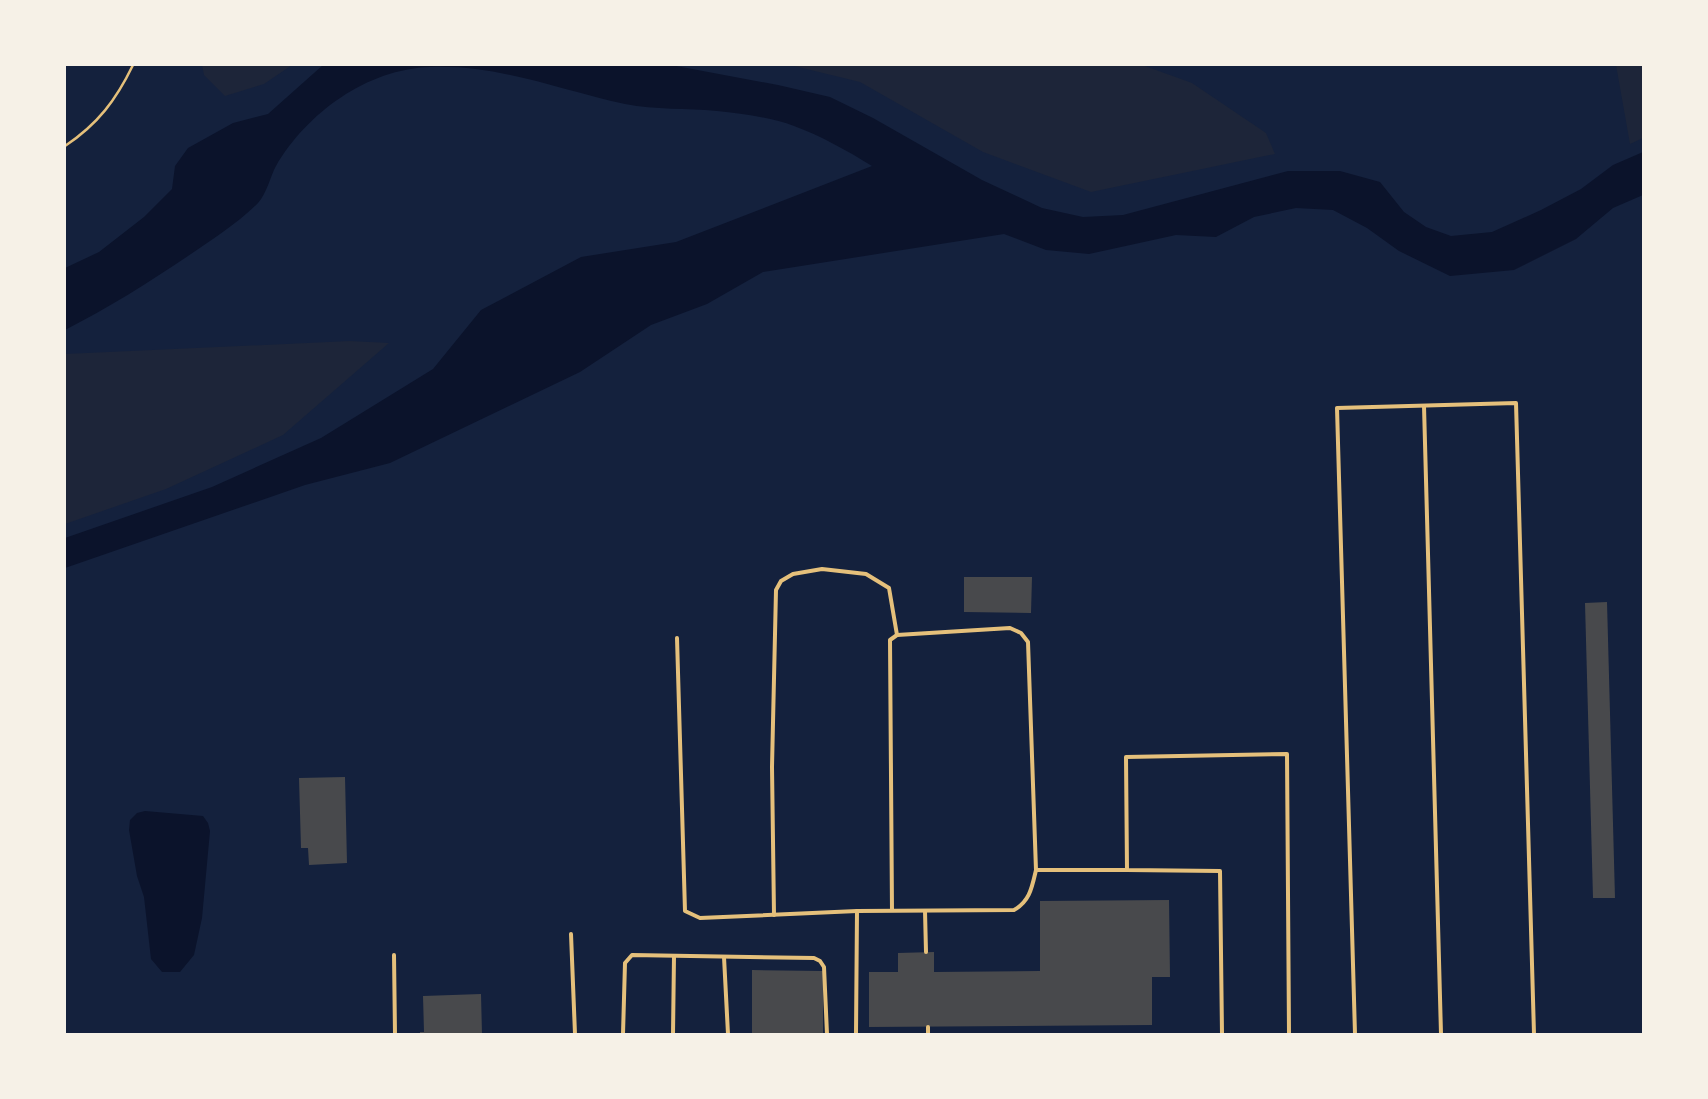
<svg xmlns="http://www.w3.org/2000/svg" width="1708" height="1099" viewBox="0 0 1708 1099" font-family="Ubuntu,sans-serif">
	<rect width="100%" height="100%" fill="#14213d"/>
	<g fill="#1d2539">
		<polygon points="202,65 292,65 264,84 225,96 204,75"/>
		<polygon points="790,65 1145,66 1192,83 1266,133 1275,154 1091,192 983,152 860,82"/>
		<polygon points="1616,65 1643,65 1643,138 1630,144"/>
		<polygon points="350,341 389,343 283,435 166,489 65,524 65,354"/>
	</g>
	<g fill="#0b132b">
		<path d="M323,65H671L778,85L830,97L873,118L982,180L1042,208L1083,217L1123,215L1288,171H1340L1380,182L1404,212L1426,227L1451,236L1492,232L1541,210L1581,189L1613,165L1643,152V195L1613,208L1576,239L1514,270L1450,276L1399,251L1367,228L1333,210L1296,208L1254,217L1216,237L1176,235L1089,254L1046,250L1004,234L763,272L707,304L651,325L580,372L390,463L305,485L65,568V538L212,487L321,438L433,369L481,310L581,257L676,242L872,166C848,151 821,136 794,126C771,117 742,114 717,111C686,108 656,110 625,104C560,90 497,64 430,67C367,69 307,113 276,166C270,177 267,193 258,203C238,223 211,240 188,256C148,283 108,308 65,330V268L99,252L144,217L172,189L175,166L188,148L233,123L268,114Z"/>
		<polygon points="145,811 203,816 208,823 210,831 202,918 194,955 180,972 162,972 151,959 144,897 137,876 129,830 130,820 137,813"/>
	</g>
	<g fill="#48494c">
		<polygon points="964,577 1032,577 1031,613 964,612"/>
		<polygon points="1607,602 1615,898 1593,898 1585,603"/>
		<polygon points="345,777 347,863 309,865 308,848 301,848 299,778"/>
		<polygon points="1169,900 1170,977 1152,977 1152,1025 869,1027 869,972 898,972 898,953 934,952 934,972 1040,971 1040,901"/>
		<polygon points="752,970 823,971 823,1034 752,1034"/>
		<polygon points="481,994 482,1034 420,1034 420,1032 424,1032 423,996"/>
	</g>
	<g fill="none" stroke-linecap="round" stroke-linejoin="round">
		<path stroke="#e5c07b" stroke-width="2.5" d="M65,146C98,124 116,100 133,65"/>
		<g stroke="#e5c07b" stroke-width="4">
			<polyline points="1424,406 1441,1034"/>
			<polyline points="677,638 685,911 700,918 857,911"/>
			<polyline points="1036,870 1127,870"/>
			<polyline points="925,911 926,952"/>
			<polyline points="774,915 772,767 776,590 781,581 793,574 822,569 866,574 889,588 897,635"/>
			<polyline points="571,934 575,1034"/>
			<polyline points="394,955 395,1034"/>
			<polyline points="724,957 728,1034"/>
			<polyline points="928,1027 928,1034"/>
			<polyline points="623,1034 625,963 632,955 814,958 820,961 824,967 827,1034"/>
			<polyline points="673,1034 674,956"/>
			<path d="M856,1034L857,911L1014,910C1030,901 1032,887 1036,870L1028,642L1021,633L1010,628L897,635L890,640L892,911"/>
			<polyline points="1222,1034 1220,871 1127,870 1126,757 1287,754 1289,1034"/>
			<polyline points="1355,1034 1337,408 1516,403 1534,1034"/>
		</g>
	</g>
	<rect width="1708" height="1099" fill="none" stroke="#f6f1e7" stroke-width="132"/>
</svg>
